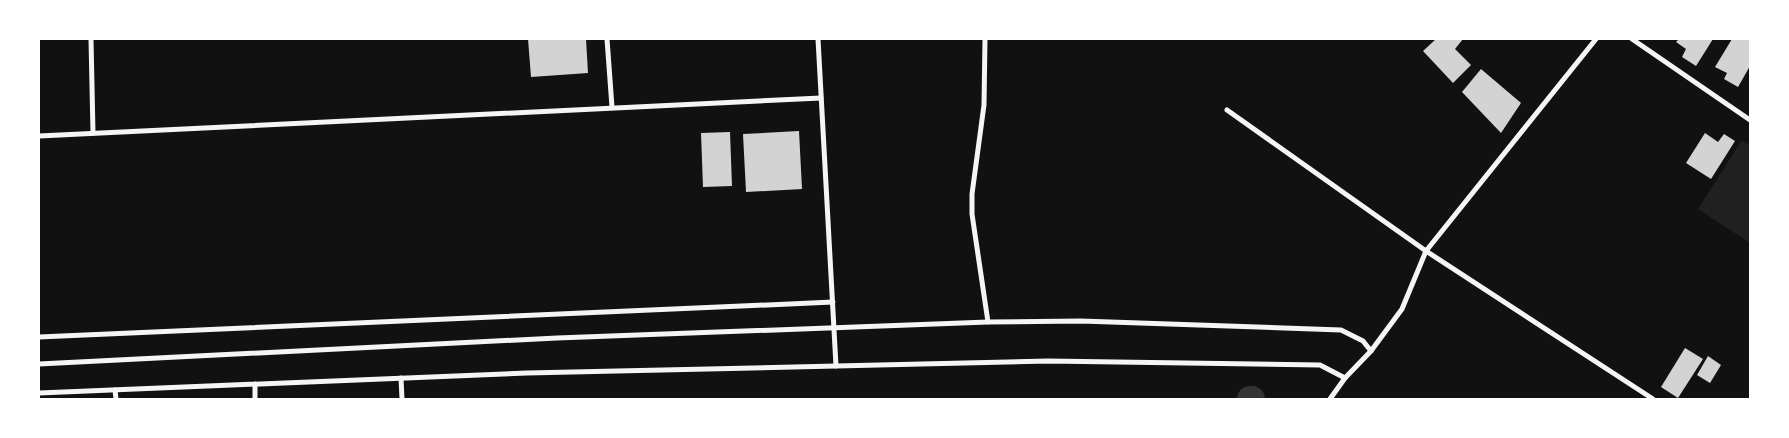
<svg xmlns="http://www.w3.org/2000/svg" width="1789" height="438" viewBox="0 0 1789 438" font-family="'DejaVu Sans',sans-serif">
	<rect width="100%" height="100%" fill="#111"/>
	<polygon fill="#202020" points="1742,140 1750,145 1750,243 1698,209"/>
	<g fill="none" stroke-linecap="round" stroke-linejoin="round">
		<polyline stroke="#333" stroke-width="26" points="1250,399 1252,399"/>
	</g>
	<g fill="#d3d3d3">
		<polygon points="528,39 586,39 588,73 531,77"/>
		<polygon points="1436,39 1463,39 1455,49 1471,65 1453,83 1423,51"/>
		<polygon points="1679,39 1713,39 1696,66 1682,57 1686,49 1676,42"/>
		<polygon points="1732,39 1750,39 1750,66 1738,87 1724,79 1727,73 1715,67"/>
		<polygon points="1481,69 1521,103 1501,133 1462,92"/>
		<polygon points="799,131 802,189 746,192 743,134"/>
		<polygon points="730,132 732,186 703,187 701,133"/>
		<polygon points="1705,133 1718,142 1724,134 1735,141 1711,179 1686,163"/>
		<polygon points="1685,348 1703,359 1678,398 1661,387"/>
		<polygon points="1708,356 1721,365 1710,383 1697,375"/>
	</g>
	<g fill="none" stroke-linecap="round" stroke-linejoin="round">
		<g stroke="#f5f5f5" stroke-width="5">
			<polyline points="91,39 93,133"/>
			<polyline points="607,39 612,107"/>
			<polyline points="818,39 836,366"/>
			<polyline points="985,39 984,105 972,194 972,214 988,322"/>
			<polyline points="1632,39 1750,120"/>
			<polyline points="1227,110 1426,251 1653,399"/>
			<polyline points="39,136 821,98"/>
			<polyline points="39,337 833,302"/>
			<polyline points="39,364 557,338 988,322 1081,321 1341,330 1363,341 1371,351"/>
			<polyline points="401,378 402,399"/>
			<polyline points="255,384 255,399"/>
			<polyline points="115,390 116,399"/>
			<polyline points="39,393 527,373 836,366 1048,361 1320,365 1345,378"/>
			<polyline points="1330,399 1345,378 1371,351 1402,309 1426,251 1596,39"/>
		</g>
	</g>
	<rect width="1789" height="438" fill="none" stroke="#ffffff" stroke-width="80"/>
</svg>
